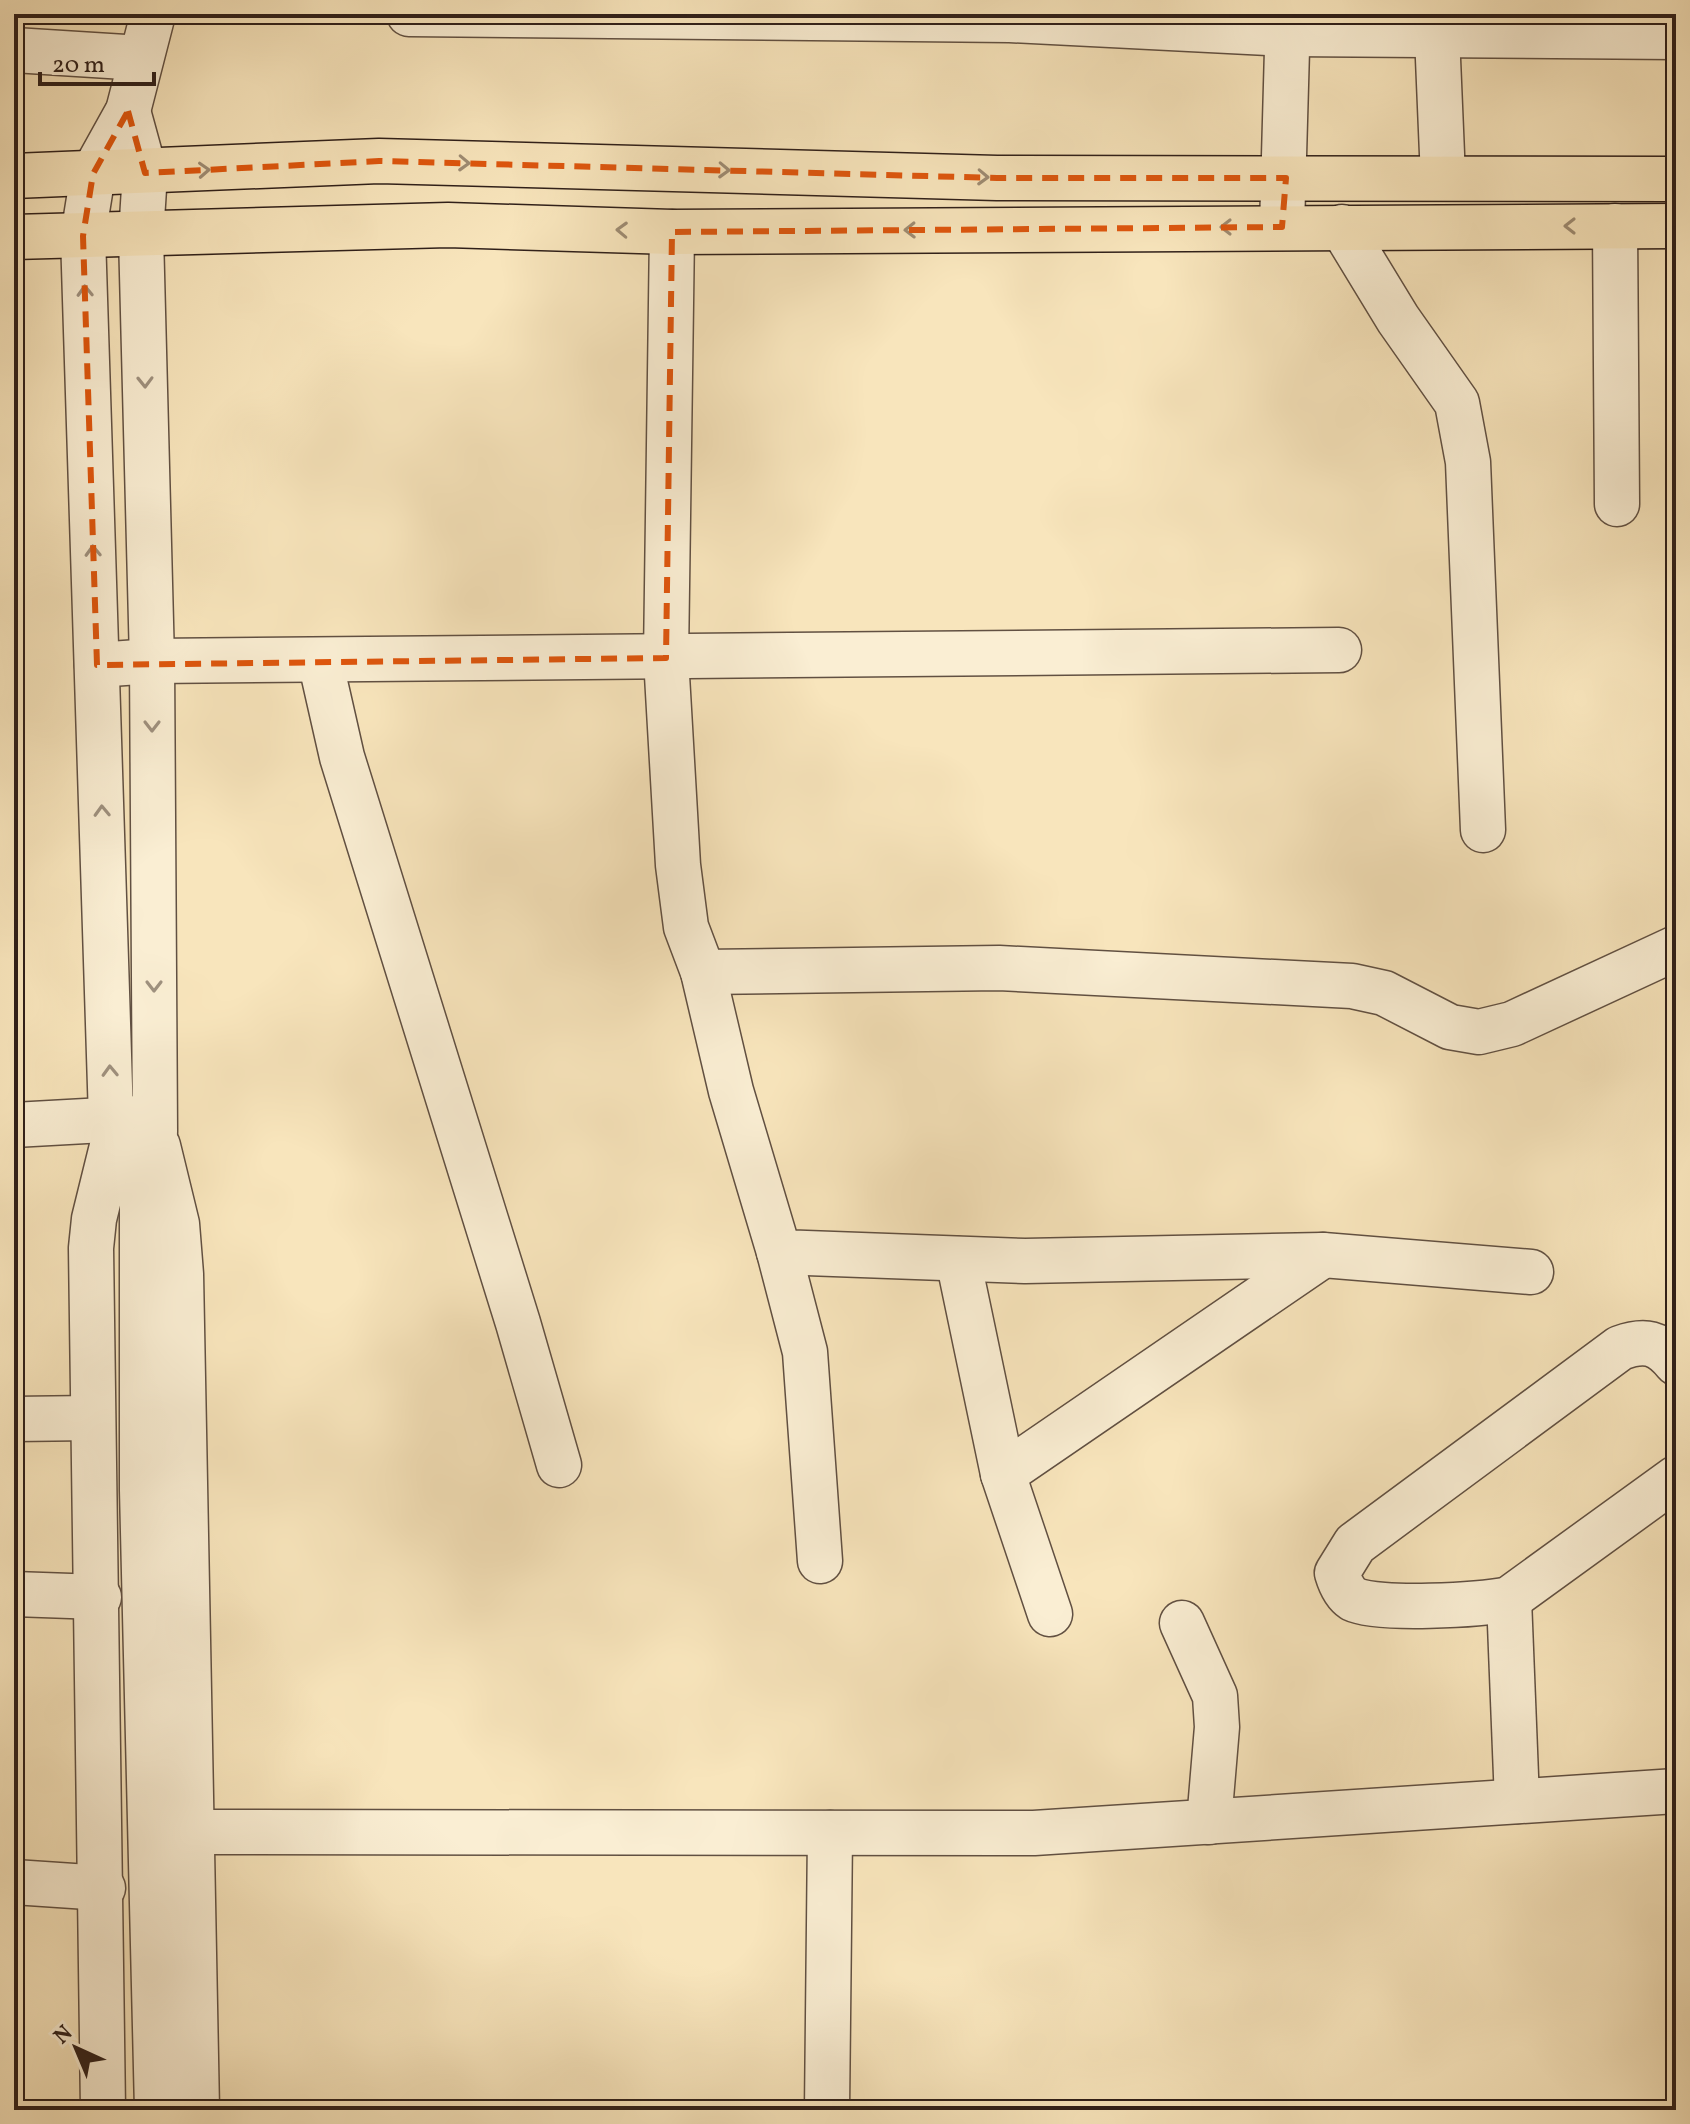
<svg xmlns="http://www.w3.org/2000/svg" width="1690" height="2124" viewBox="0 0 1690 2124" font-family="Vollkorn,serif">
	<rect width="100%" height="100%" fill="#f8e5bc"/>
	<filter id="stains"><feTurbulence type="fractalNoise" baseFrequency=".0025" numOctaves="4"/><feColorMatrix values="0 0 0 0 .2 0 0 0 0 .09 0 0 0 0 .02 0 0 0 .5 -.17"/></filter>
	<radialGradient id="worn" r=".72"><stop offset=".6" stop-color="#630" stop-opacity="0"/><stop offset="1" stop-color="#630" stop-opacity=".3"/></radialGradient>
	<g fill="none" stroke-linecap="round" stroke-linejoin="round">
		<g stroke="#615042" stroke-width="47">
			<g id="minor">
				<polyline points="409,14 1010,20 1288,34 1676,37"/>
				<polyline points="1437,35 1443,178"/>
				<polyline points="14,50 141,58"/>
				<polyline points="128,111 145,173 141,235 152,661 155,1132 142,1199 142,1490 157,2110"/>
				<polyline points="1615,226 1617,504"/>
				<polyline points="1282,227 1288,14"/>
				<polyline points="1342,227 1398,319 1457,403 1468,462 1483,830"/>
				<polyline points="672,232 666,658 678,865 686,927 703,972 731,1091 779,1252 1025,1261 1323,1255 1531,1272"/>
				<polyline points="320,660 342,757 518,1323 559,1465"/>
				<polyline points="97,665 152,661 1339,650"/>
				<polyline points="703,972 999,968 1352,986 1384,993 1450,1027 1479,1032 1512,1024 1676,948"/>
				<polyline points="14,1125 140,1118"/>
				<polyline points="158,1146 177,1224 181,1274 197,2110"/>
				<polyline points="142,1199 114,1138 111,1118 83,236 93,174 128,111 153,14"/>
				<polyline points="779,1252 805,1352 820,1561"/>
				<polyline points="958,1259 1003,1474 1050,1614"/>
				<path d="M1676,1363C1659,1342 1645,1339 1620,1348L1355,1544L1337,1573C1340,1583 1344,1593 1353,1599C1377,1611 1481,1605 1509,1599L1676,1478"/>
				<polyline points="14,1419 92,1418"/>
				<polyline points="1003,1474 1323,1255"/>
				<polyline points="14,1594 99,1597"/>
				<polyline points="1509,1599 1517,1801"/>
				<polyline points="1182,1623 1215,1696 1217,1727 1209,1822"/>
				<polyline points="194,1832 1034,1833 1676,1791"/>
				<polyline points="14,1882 103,1888"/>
				<polyline points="103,2110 91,1248 94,1219 114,1138"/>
				<polyline points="827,2110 830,1833"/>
			</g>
		</g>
		<g stroke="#2f1f19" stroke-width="47">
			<g id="major">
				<polyline points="14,176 379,161 997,178 1676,179"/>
				<polyline points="14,237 448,225 672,232 1676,226"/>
			</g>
		</g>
		<use href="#minor" stroke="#faeed3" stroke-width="44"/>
		<use href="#major" stroke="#f8e5bc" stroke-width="44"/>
	</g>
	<defs><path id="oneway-chevron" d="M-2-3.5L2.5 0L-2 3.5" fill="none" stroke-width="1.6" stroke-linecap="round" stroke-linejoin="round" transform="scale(2)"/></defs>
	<g stroke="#9e8c73">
		<use href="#oneway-chevron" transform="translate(464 163) rotate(2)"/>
		<use href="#oneway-chevron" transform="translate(204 170) rotate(-3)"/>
		<use href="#oneway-chevron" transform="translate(724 170) rotate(2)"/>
		<use href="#oneway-chevron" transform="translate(983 177) rotate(2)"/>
		<use href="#oneway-chevron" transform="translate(1570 226) rotate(180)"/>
		<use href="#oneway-chevron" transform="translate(1226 227) rotate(180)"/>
		<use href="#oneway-chevron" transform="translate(622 230) rotate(-178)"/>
		<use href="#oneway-chevron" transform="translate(910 230) rotate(179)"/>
	</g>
	<g stroke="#9f917f">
		<use href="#oneway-chevron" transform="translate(85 291) rotate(-92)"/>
		<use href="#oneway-chevron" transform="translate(145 382) rotate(89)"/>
		<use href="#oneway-chevron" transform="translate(93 551) rotate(-92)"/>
		<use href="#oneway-chevron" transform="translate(152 726) rotate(90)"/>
		<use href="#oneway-chevron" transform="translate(102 811) rotate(-92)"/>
		<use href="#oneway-chevron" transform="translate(154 986) rotate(90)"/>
		<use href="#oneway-chevron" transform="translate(110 1071) rotate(-92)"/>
	</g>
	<path fill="none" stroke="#df560d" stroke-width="6" stroke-dasharray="16 10" stroke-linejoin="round" d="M128,111L145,173L379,161L997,178H1286L1282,227L672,232L666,658L97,665L83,236L93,174Z"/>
	<rect width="1690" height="2124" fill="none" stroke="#f8e5bc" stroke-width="48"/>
	<rect x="16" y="16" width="1658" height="2092" fill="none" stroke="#2f1f19" stroke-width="4"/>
	<rect x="24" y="24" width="1642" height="2076" fill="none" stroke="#2f1f19" stroke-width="2"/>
	<g transform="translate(76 2048) rotate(316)" stroke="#faeed3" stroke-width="6" paint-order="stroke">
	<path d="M0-6L14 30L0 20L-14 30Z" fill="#2f1f19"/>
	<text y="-12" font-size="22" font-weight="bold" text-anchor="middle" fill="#2f1f19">N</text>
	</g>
	<path d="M40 72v12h114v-12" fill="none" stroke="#2f1f19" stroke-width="4"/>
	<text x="52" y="72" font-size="24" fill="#2f1f19" stroke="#faeed3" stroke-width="6" paint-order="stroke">20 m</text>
	<rect width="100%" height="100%" filter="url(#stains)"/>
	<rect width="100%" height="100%" fill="url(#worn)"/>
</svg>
